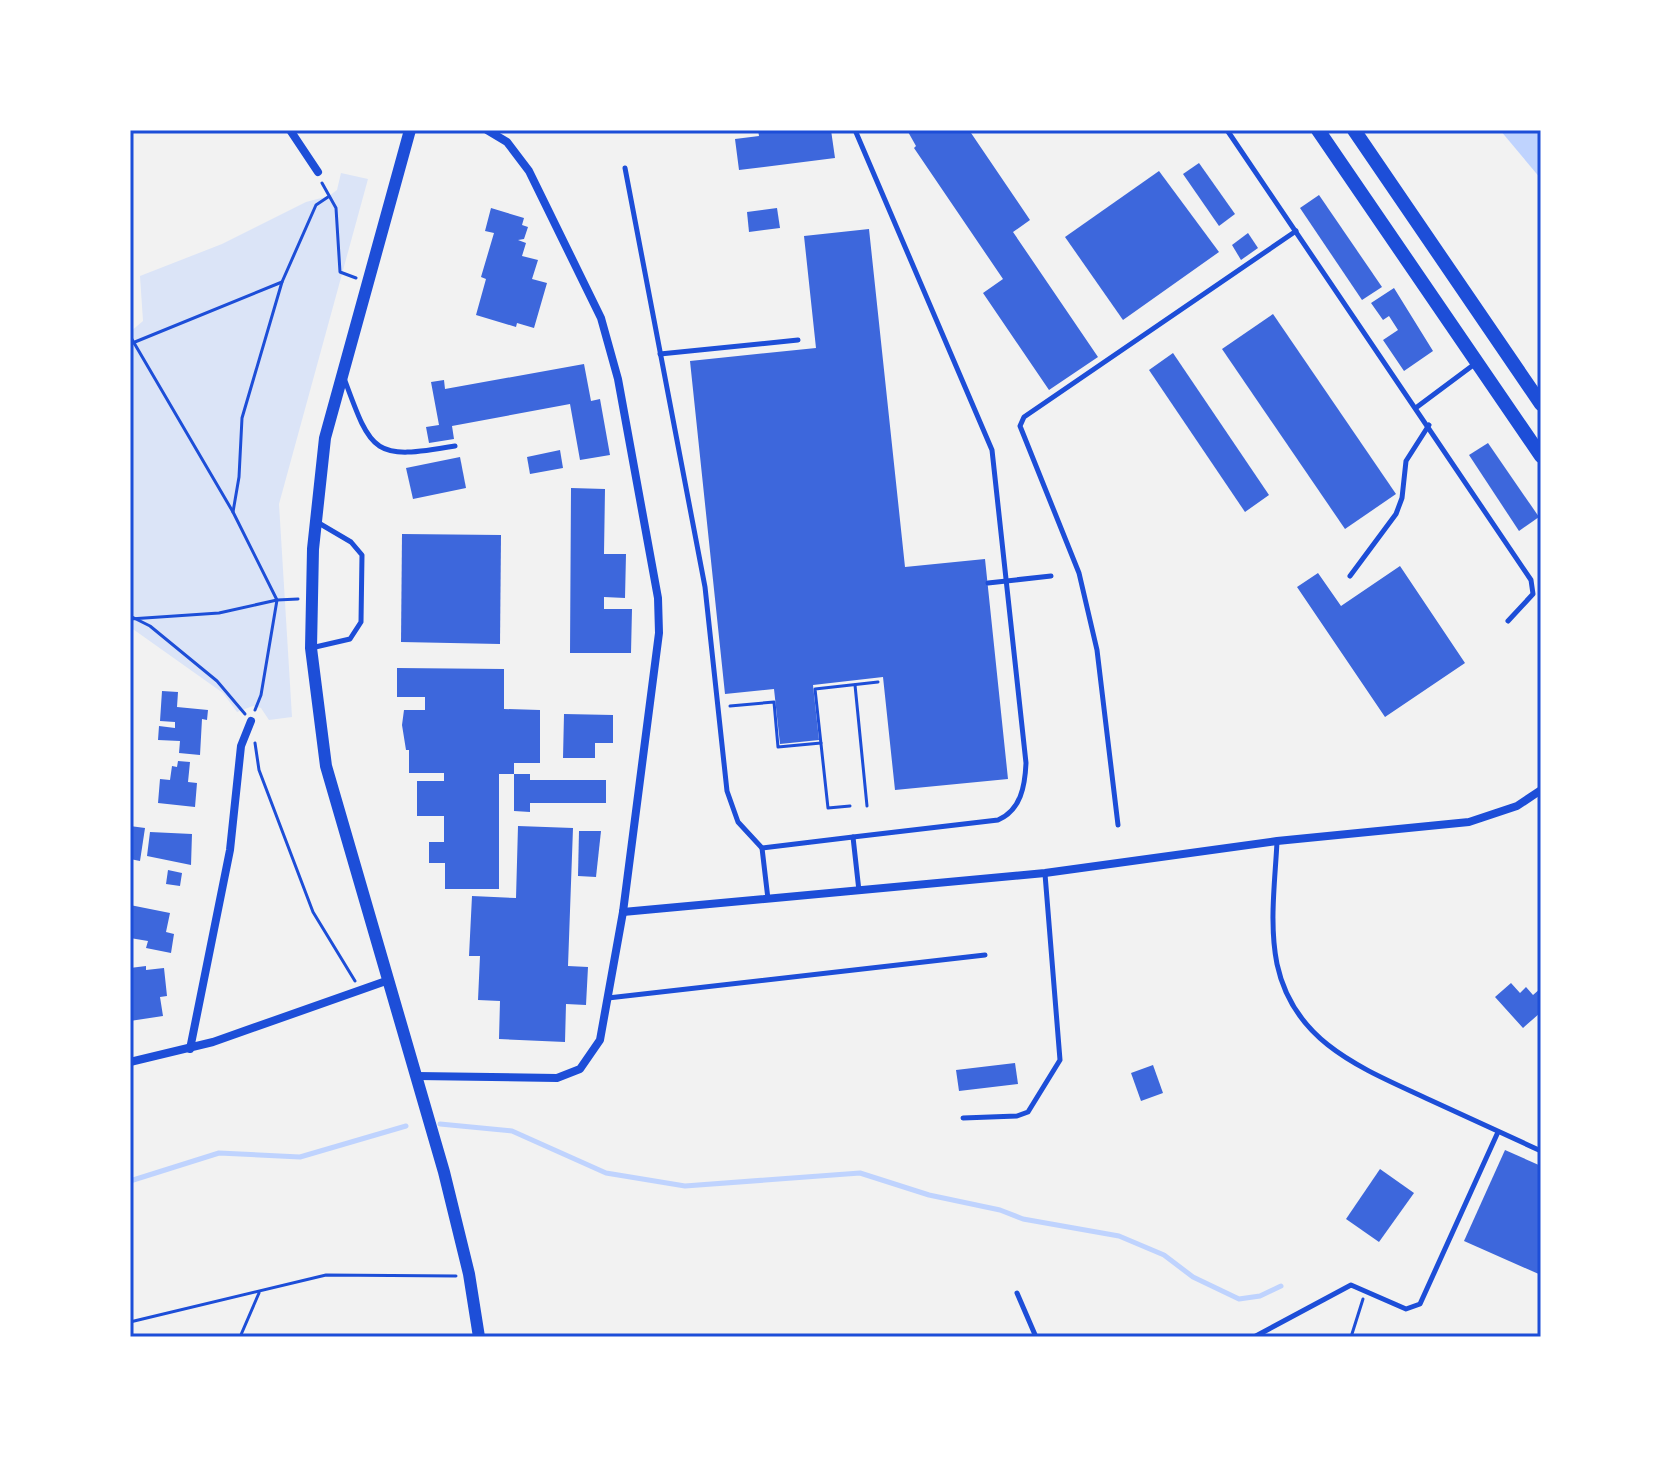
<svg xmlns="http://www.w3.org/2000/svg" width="1671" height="1467" viewBox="0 0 1671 1467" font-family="Ubuntu,sans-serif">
	<rect width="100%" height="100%" fill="#f2f2f2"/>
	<polygon fill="#dbe4f7" points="341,173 368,179 279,504 292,717 269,720 261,708 253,706 237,712 223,693 130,627 130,332 143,321 140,276 222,244 306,202 329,196 337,190"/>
	<polygon fill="#bfd3fe" points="1500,130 1541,130 1541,179"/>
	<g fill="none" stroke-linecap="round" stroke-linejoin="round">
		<g stroke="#bfd3fe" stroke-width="5">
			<polyline points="440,1124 512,1131 606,1173 685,1186 860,1173 929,1195 1000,1210 1023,1219 1119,1236 1164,1255 1193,1277 1239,1299 1260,1296 1281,1286"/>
			<polyline points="130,1181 219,1153 300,1157 406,1126"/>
		</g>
	</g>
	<g fill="#3d67dc">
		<polygon points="758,130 831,130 835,158 739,170 735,139 759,136"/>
		<polygon points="907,130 969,130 1030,220 1013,232 1098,357 1049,390 983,293 1003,279 914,148 916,146"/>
		<polygon points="1199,163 1235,214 1219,226 1183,174"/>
		<polygon points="1159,171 1219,252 1123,320 1065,237"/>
		<polygon points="1319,195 1382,287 1362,300 1300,208"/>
		<polygon points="491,208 524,218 522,225 528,227 524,239 518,240 526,243 522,256 538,260 532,279 547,283 534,328 517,323 516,327 476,315 486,279 481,277 494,233 485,231"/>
		<polygon points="777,208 780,228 749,232 747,212"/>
		<polygon points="869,229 905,567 985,559 1008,779 895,790 883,677 813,685 819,740 780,744 774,689 725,694 690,361 816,348 804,236"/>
		<polygon points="1248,233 1258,248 1241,260 1232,245"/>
		<polygon points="1394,288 1433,351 1404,371 1383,340 1398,330 1389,316 1383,320 1371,303"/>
		<polygon points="1273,314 1396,494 1345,529 1222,349"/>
		<polygon points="1173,353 1269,495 1245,512 1149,370"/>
		<polygon points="584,364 591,401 600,399 610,455 580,460 570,404 452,426 454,439 429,443 426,427 439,425 431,382 444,380 445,389"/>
		<polygon points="1488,443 1539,517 1519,531 1469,455"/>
		<polygon points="560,450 563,468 530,474 527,457"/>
		<polygon points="460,457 466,488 413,499 406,468"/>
		<polygon points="571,488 605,489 604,554 626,554 625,598 604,597 604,609 632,609 631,653 570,653"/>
		<polygon points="402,534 501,535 500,644 401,642"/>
		<polygon points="1400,566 1465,663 1385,717 1297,587 1318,573 1341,606"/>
		<polygon points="397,668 504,669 504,709 540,710 540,763 514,763 514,774 530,774 530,780 606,780 606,803 530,803 530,812 514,811 514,774 499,774 499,889 445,889 445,863 429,863 429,842 444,842 444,816 417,816 417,781 444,781 444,773 409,773 409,750 406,750 402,725 404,710 425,710 425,697 397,697"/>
		<polygon points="162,691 178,692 177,707 208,710 207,720 202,719 200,755 179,753 180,741 158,740 159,726 175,728 175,722 160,721"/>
		<polygon points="564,714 613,715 613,743 595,743 595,758 563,758"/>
		<polygon points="178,761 190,762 188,782 197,783 195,807 158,803 160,779 170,780 172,766 177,767"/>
		<polygon points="130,826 145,828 140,861 130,859"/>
		<polygon points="518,826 573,828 568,966 588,967 586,1005 566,1004 565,1042 499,1039 500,1001 478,1000 480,956 469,956 472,896 516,898"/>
		<polygon points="579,831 601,831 596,877 578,876"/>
		<polygon points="150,832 192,834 191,865 147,856"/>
		<polygon points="168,870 182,873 180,886 166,884"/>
		<polygon points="130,905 170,913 166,932 174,934 171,953 146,948 148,941 130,938"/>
		<polygon points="146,966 146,970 164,968 167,996 160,997 163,1016 130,1021 130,968"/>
		<polygon points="1511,983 1520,993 1526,987 1533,995 1541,988 1540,1013 1523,1028 1495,997"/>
		<polygon points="1015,1063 1018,1084 959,1091 956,1070"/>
		<polygon points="1153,1065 1163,1093 1141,1101 1131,1073"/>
		<polygon points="1505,1150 1541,1166 1541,1275 1464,1241"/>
		<polygon points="1380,1169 1414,1193 1379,1242 1346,1219"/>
	</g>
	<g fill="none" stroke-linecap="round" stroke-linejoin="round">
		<g stroke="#1d4ed8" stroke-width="3">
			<polyline points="322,183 336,208 340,272 356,278"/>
			<polyline points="130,336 233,512 277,600 298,599"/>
			<polyline points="130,344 282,282 316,205 328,197"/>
			<polyline points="233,512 239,477 242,418 282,282"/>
			<polyline points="130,616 150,626 217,681 245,714"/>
			<polyline points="130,619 219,613 277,600 261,695 255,710"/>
			<polyline points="855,685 867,806"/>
			<polyline points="730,706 774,702 778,747 821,743"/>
			<polyline points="255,743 259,770 313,912 355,981"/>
			<polyline points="850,806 828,808 815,689 878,682"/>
			<polyline points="130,1322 326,1275 456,1276"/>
			<polyline points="240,1337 259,1293"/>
			<polyline points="1351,1337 1363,1299"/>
		</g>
		<g stroke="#1d4ed8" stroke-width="5">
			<path d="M855,130L992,450L1026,763C1025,786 1021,810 998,820L853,837L859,891"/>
			<polyline points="1227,130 1531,580 1533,594 1508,621"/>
			<polyline points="625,168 705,587 727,791 738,822 762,848 853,837"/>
			<polyline points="660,354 798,340"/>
			<path d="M344,378C372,455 374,460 455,446"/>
			<polyline points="1417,407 1476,363"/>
			<polyline points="1350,576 1396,514 1402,498 1406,461 1429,425"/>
			<polyline points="988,583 1051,576"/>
			<polyline points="311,648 350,639 361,622 362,555 351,542 317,522"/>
			<polyline points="1118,825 1097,650 1079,573 1020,426 1024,417 1296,231"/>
			<path d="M1277,842C1275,882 1269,924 1277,964C1294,1044 1364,1069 1430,1100C1467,1117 1504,1134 1541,1151"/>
			<polyline points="762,848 768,899"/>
			<polyline points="608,998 985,955"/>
			<polyline points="963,1118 1017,1116 1028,1112 1060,1060 1045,874"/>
			<polyline points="1017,1293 1036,1337"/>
			<polyline points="1254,1337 1351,1285 1406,1309 1420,1304 1498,1132"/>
		</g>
		<g stroke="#1d4ed8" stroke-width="8">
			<polyline points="290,130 318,172"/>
			<polyline points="623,912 1045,873 1277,841 1469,822 1517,806 1541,790"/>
			<polyline points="190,1049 230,850 241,746 251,721"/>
			<polyline points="130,1062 213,1042 386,981"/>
			<polyline points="417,1076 557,1078 580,1069 600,1040 623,912 659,633 658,598 618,379 601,318 529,171 507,142 487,130"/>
		</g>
		<polyline stroke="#1d4ed8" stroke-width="12" points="410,130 325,438 313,549 311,648 326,766 444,1172 469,1274 479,1337"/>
		<g stroke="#1d4ed8" stroke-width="14">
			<polyline points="1318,130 1541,456"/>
			<polyline points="1354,130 1541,404"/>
		</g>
	</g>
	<rect width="1671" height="1467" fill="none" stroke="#ffffff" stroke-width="264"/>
	<rect x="132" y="132" width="1407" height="1203" fill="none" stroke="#1d4ed8" stroke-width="3"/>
</svg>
